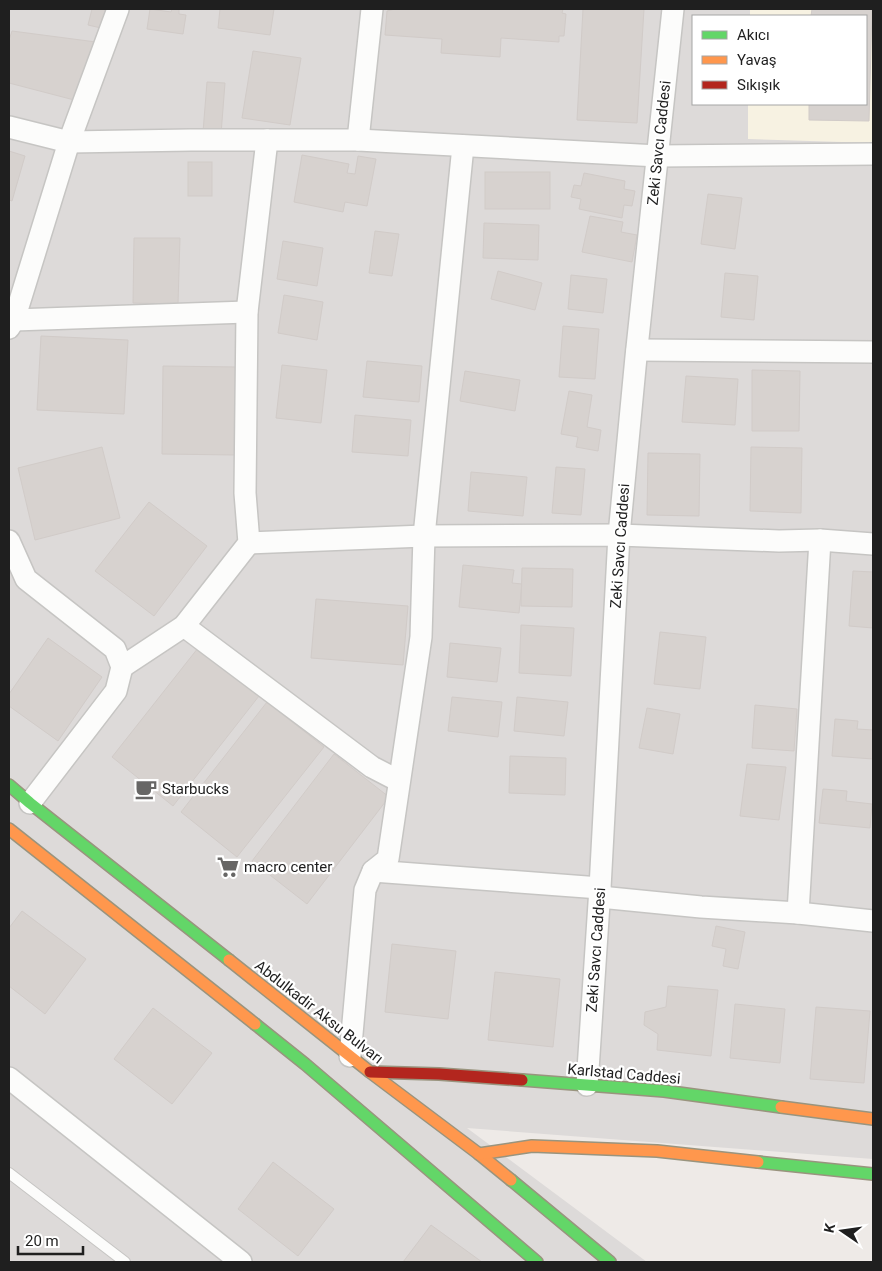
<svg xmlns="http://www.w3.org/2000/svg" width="882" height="1271" viewBox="0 0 882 1271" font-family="Roboto,sans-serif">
	<rect width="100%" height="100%" fill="#eeeae7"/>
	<path fill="#dddad9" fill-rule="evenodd" d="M9,9H873V1159L467,1128L647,1262H9ZM693,16H866V104H693Z"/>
	<polygon fill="#f7f2e2" points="750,9 873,9 873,143 748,139 748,104 866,104 866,16 750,16"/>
	<g fill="#d7d2cf" stroke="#d1cbc8">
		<polygon points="92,9 106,9 101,28 88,25"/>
		<polygon points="150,9 171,12 172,9 179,9 179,14 186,15 183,34 147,29"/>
		<polygon points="220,9 274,9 270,35 218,28"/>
		<polygon points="395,9 563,9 562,13 566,14 564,36 559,36 559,42 501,38 500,57 441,53 442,39 385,35 387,11"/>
		<polygon points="583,9 644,9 637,123 577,120"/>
		<polygon points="812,9 872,9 869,121 809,120 809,104 866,104 866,16 811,16"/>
		<polygon points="12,31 96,42 78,101 9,83 9,40"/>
		<polygon points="253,51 301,58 290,125 242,118"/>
		<polygon points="207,82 225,83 221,134 203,132"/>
		<polygon points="9,151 25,156 12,201 9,200"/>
		<polygon points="302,155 349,164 347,173 355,174 358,156 376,159 367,206 345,202 343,212 294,202"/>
		<rect x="188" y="162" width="24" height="34"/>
		<rect x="485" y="172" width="65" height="37"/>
		<polygon points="584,173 625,181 624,189 635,191 632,206 624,205 622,218 579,209 581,199 571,197 574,185 581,186"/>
		<polygon points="708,194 742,198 735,249 701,244"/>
		<polygon points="590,216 623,222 621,232 637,235 632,262 582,252"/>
		<polygon points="484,223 539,225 538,260 483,258"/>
		<polygon points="375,231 399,234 392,276 369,273"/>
		<polygon points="134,238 180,238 178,304 133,303"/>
		<polygon points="283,241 323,248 317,286 277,279"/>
		<polygon points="498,271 542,283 535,310 491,299"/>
		<polygon points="725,273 758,276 754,320 721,317"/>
		<polygon points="571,275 607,279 603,313 568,309"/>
		<polygon points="284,295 323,302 317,340 278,333"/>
		<polygon points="563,326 599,329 595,379 559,377"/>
		<polygon points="41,336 128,340 124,414 37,410"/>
		<polygon points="367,361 422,366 419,402 363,397"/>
		<polygon points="282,365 327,370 321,423 276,418"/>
		<polygon points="163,366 237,367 235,455 162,454"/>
		<polygon points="752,370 800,371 799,431 752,431"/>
		<polygon points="465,371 520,380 515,411 460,401"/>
		<polygon points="686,376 738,379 735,425 682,422"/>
		<polygon points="569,391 592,395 587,427 601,430 598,451 576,447 578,437 561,434"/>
		<polygon points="355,415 411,420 408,456 352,452"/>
		<polygon points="102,447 120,518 35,540 18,468"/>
		<polygon points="751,447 802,448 801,513 750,511"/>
		<polygon points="648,453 700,454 699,516 647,515"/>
		<polygon points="556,467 585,469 581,515 552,513"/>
		<polygon points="471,472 527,477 523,516 468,511"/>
		<polygon points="149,502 207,546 154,616 95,571"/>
		<polygon points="463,565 514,570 512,583 522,584 519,613 459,607"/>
		<polygon points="522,568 573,569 572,607 521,606"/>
		<polygon points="853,571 873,572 873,628 849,626"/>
		<polygon points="316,599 408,606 403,665 311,658"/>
		<polygon points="521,625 574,628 571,676 519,673"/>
		<polygon points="660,632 706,637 700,689 654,684"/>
		<polygon points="48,638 102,677 58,741 9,706 9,694"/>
		<polygon points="450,643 501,648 497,682 447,677"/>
		<polygon points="198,648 259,696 173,806 112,757"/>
		<polygon points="452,697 502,702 498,737 448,731"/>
		<polygon points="517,697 568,702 564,736 514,731"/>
		<polygon points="267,702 324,747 237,857 181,812"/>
		<polygon points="755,705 797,709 794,751 752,748"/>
		<polygon points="647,708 680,714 673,754 639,748"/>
		<polygon points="835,719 858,721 857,729 873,730 873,759 832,756"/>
		<polygon points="334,754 389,797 307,904 252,861"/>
		<polygon points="510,756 566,758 565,795 509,793"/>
		<polygon points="747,764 786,767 779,820 740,816"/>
		<polygon points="823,789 847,791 846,801 872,804 870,828 819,823"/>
		<polygon points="22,911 86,959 45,1014 9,986 9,928"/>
		<polygon points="716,926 745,932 738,969 723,966 726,949 712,946"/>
		<polygon points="392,944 456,951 448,1019 385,1012"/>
		<polygon points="495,972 560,979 553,1047 488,1040"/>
		<polygon points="668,986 718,990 711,1056 657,1050 658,1034 644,1025 645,1012 666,1007"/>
		<polygon points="735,1004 785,1009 780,1063 730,1058"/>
		<polygon points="816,1007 870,1011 864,1083 810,1079"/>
		<polygon points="153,1008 212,1053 172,1104 114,1059"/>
		<polygon points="273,1162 334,1209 298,1256 238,1209"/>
		<polygon points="431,1225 482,1262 403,1262"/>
	</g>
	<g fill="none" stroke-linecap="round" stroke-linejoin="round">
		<g stroke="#c6c5c3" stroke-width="12">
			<polyline id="lane" points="9,1173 125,1262"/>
		</g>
		<g stroke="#c6c5c3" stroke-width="24">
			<g id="street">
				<polyline points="9,127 69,142 191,140 358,140 658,156 873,154"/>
				<polyline points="358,140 372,9"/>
				<polyline points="14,320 247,312"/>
				<polyline points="9,328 14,320 69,142 118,9"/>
				<polyline points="637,350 873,352"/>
				<polyline points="9,541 26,579 115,649 122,667 116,691 30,803"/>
				<polyline points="249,543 424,536 619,535 779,541 820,540 873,544"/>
				<polyline points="184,626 372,767 399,781"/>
				<polyline points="122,667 184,626 249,543 245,493 247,312 267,140"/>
				<polyline points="373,871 600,888"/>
				<polyline points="600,897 701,907 798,913 873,921"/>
				<polyline points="798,913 820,540"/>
				<polyline points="350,1056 365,890 373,871 388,859 421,637 424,536 463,146"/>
				<polyline points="9,1078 241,1262"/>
				<polyline points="587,1085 600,888 619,535 636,357 673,9"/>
			</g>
		</g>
		<g stroke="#99947e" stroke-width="14">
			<g id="fast">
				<polyline points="9,785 30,803 229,960"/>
				<polyline points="255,1024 305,1064 537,1262"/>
				<polyline points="522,1080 664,1091 781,1107"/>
				<polyline points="758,1162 873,1174"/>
				<polyline points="511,1180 610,1262"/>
			</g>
		</g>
		<g stroke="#99947e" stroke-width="14">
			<g id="slow">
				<polyline points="9,829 255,1024"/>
				<polyline points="229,960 370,1072 479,1154 511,1180"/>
				<polyline points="781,1107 873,1119"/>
				<polyline points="479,1154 532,1146 657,1151 758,1162"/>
			</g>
		</g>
		<g stroke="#99947e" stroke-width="14">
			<polyline id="jam" points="370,1072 439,1074 522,1080"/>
		</g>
		<use href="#lane" stroke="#fcfcfb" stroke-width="10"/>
		<use href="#street" stroke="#fcfcfb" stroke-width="21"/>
		<use href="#fast" stroke="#63d668" stroke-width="11"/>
		<use href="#slow" stroke="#ff974d" stroke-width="11"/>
		<use href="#jam" stroke="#b3261e" stroke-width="11"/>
	</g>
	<defs>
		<g id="cafe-bare" transform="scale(1.725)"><path d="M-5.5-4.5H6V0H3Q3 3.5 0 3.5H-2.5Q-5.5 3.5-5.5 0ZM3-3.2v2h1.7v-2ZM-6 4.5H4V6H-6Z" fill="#676665" stroke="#fff" stroke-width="2.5" paint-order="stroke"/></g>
		<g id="supermarket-bare" transform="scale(1.725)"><path d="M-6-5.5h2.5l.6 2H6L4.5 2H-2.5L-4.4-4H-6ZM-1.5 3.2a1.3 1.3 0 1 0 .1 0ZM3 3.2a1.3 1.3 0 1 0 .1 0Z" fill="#676665" stroke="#fff" stroke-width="2.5" paint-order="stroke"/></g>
	</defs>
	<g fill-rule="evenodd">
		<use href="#cafe-bare" x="146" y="789"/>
		<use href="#supermarket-bare" x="228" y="867"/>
	</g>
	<g text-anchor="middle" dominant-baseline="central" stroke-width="4.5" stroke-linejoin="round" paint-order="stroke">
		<g font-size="15" fill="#1f1f1f" stroke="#fff">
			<text transform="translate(659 143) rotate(-84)">Zeki Savcı Caddesi</text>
			<text transform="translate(620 546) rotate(-86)">Zeki Savcı Caddesi</text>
			<text transform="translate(596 950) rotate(-86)">Zeki Savcı Caddesi</text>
			<text transform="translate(319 1012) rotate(38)">Abdulkadir Aksu Bulvarı</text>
			<text transform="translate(624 1074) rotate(5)">Karlstad Caddesi</text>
		</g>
		<g font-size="15" fill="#1f1f1f" stroke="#fff" text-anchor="start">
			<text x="162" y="789">Starbucks</text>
			<text x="244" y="867">macro center</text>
		</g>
	</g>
	<rect width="882" height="1271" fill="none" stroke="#1f1f1f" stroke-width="20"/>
	<rect x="692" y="15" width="175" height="90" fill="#ffffff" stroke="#a5a5a5"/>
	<rect x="702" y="31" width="25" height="8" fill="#63d668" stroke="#a5a5a5"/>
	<text x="737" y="40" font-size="15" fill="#1f1f1f">Akıcı</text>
	<rect x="702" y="56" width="25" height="8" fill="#ff974d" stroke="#a5a5a5"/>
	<text x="737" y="65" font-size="15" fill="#1f1f1f">Yavaş</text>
	<rect x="702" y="81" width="25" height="8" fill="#b3261e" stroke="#a5a5a5"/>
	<text x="737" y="90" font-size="15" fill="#1f1f1f">Sıkışık</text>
	<g transform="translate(842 1231) rotate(283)" stroke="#ffffff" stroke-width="4" paint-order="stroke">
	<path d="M0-4L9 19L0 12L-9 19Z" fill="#1f1f1f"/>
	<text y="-8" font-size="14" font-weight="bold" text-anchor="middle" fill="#1f1f1f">K</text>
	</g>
	<path d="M18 1246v8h65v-8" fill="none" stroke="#1f1f1f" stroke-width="2.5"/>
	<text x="25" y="1246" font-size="15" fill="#1f1f1f" stroke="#ffffff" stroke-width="4" paint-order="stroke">20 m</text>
</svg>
